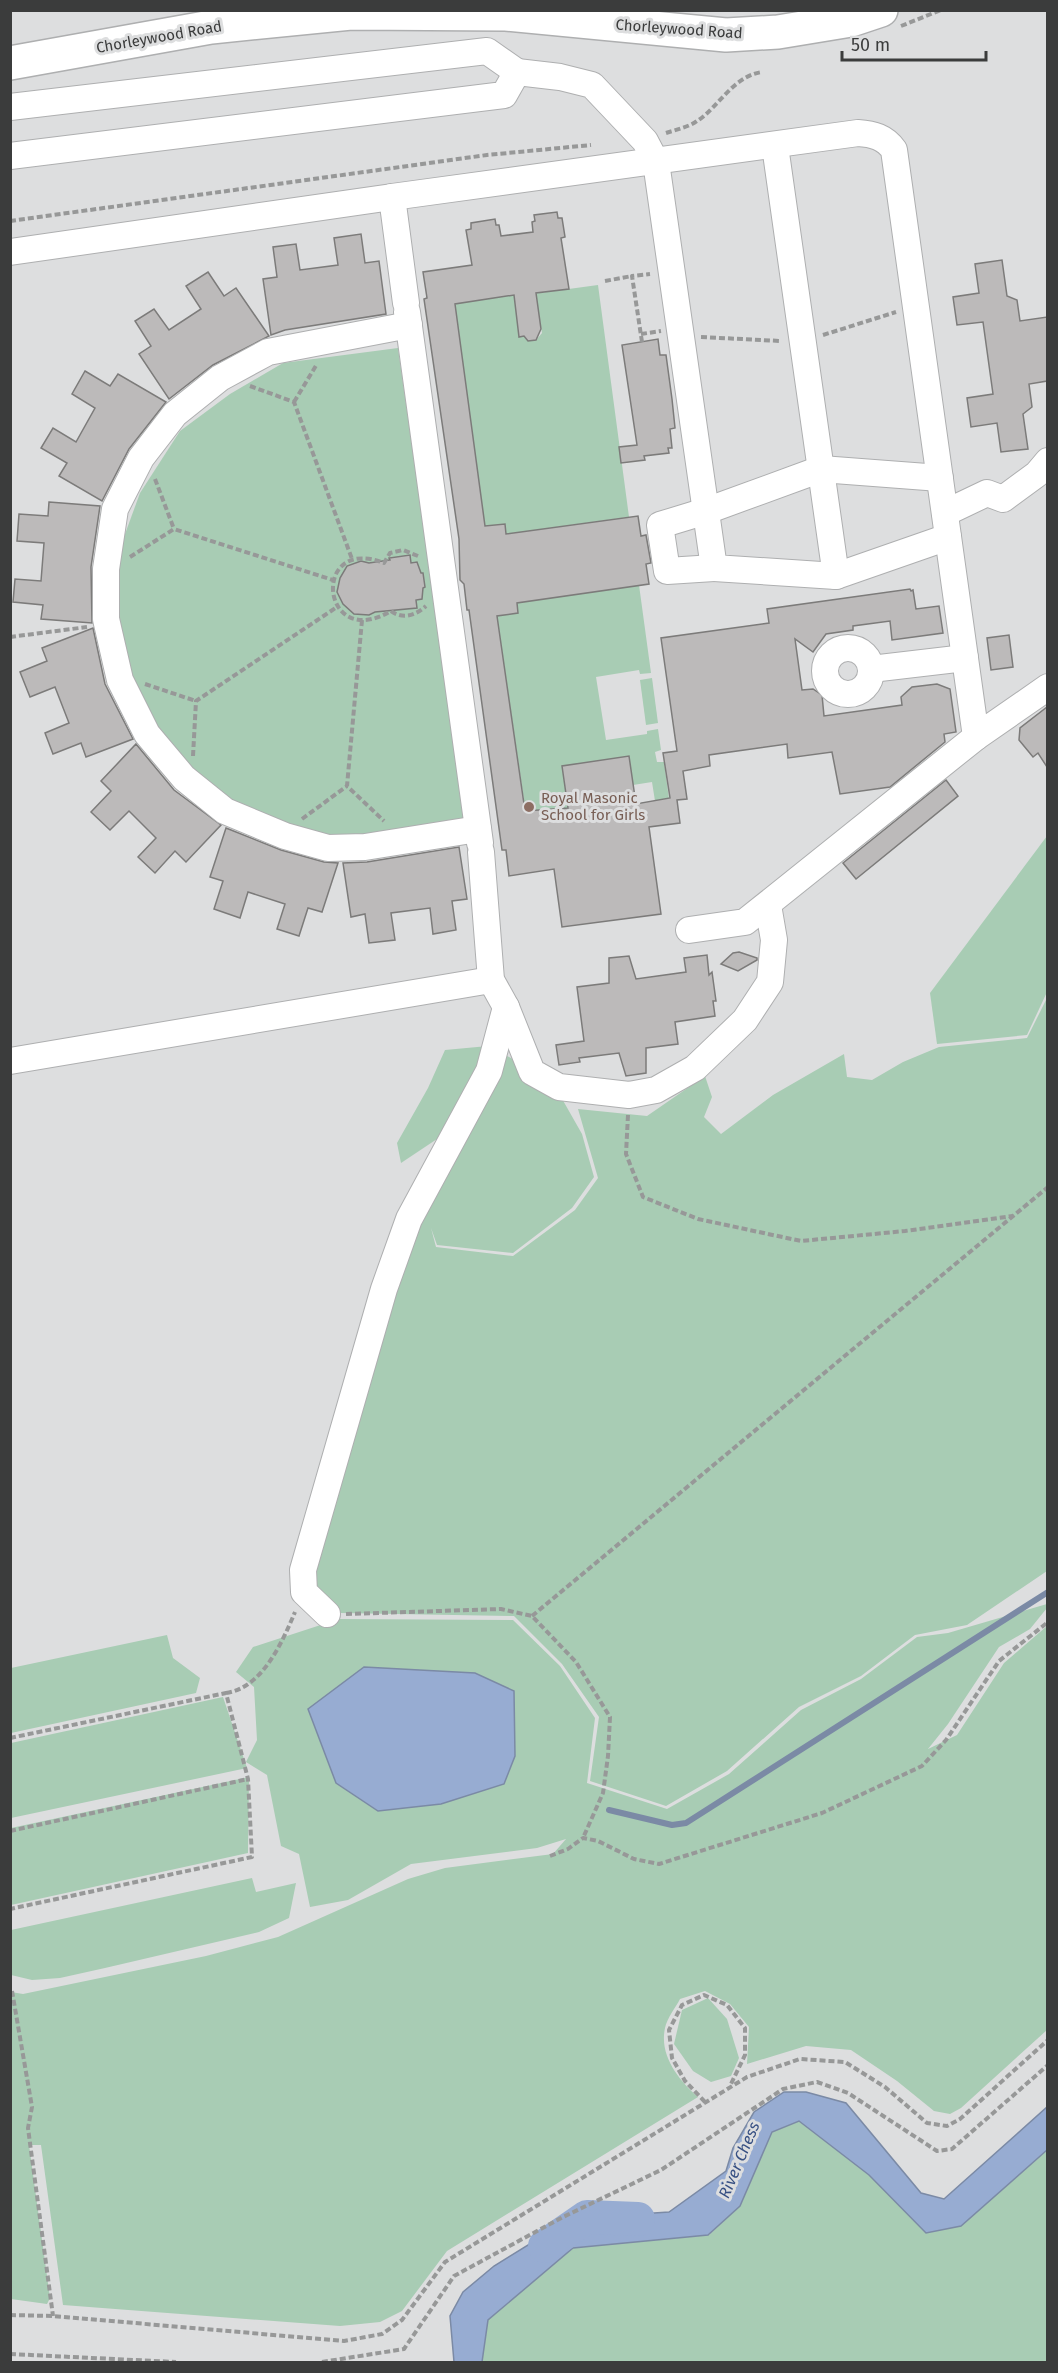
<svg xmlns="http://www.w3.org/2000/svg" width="1058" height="2373" viewBox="0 0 1058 2373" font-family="'Fira Sans',sans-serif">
	<rect width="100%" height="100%" fill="#dddedf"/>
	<g fill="#a8ccb4">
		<polygon points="598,285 629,517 506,534 505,524 485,526 455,306 457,303 520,294 519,337 524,336 528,341 536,340 542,333 537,302 532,294"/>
		<polygon points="398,348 466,823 328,838 224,800 155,731 135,691 116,626 121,545 140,493 180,431 230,394 283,363"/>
		<polygon points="639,585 651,673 640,674 639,670 596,677 606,740 647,734 647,731 658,729 661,750 655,752 657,762 664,762 669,799 655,801 652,782 633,785 562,766 571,831 548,809 540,810 527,821 497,616 517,603"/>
		<polygon points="652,678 658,723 646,725 640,680"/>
		<polygon points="1047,836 1047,992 1027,1035 937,1044 930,993"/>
		<polygon points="1047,998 1047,1571 967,1625 915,1635 861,1676 799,1707 727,1771 666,1806 590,1781 599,1717 562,1664 514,1616 341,1613 318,1597 311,1577 394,1275 446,1133 401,1163 397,1143 428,1088 445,1050 488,1046 511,1058 561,1097 582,1134 594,1177 572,1208 513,1253 437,1245 431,1228 436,1247 513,1256 575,1210 598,1178 578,1109 647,1116 705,1076 712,1097 704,1117 721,1134 773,1095 844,1054 847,1077 872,1080 903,1062 939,1047 1027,1038"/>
		<path d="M1047,1604V1608L1030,1629L999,1647L948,1724L928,1749L957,1735L1004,1663L1047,1626V2030L961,2108L950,2114L934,2111L897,2081L851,2050L806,2046L747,2064L749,2027L730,2004L705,1991L680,1999C676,2007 667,2018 665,2028C659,2056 679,2080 698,2097L447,2251L402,2311L380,2322L340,2326L63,2305L41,2145H29L50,2298L47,2304L11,2299V1992L23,1994L206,1956L278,1937L408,1879L445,1868L553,1854L566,1839L537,1848L411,1864L348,1900L310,1907L299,1854L281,1846L267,1775L246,1762L257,1740L254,1687L236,1672L253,1647L339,1619L513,1620L560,1666L595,1718L587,1783L667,1809L729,1774L801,1710L861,1679L917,1637L948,1633Z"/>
		<polygon points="167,1635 173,1658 200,1678 196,1693 11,1733 11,1668"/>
		<polygon points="223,1697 247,1768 11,1818 11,1743"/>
		<polygon points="249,1777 248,1853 11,1905 11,1828"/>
		<polygon points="252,1878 256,1892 296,1883 289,1918 259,1932 105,1968 60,1978 32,1980 11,1975 11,1930"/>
		<polygon points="708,1998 727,2019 739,2058 731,2076 711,2082 693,2071 674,2044 682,2010"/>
		<polygon points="799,2121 869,2175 926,2233 961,2226 1047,2150 1047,2362 482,2362 488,2320 573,2248 709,2235 740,2206 772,2132"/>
	</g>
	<g fill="#97acd2" stroke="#7b8aa5" stroke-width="1.5">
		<polygon points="364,1667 475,1673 514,1691 515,1756 504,1784 441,1804 378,1811 336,1783 308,1709"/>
		<polygon points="784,2092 806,2092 846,2103 921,2193 944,2199 1047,2107 1047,2150 961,2226 926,2233 869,2175 799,2121 772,2132 740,2206 708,2235 573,2248 488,2320 482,2362 454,2362 450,2316 463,2292 494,2266 554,2229 594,2217 669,2212 726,2171 733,2148 754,2112"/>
	</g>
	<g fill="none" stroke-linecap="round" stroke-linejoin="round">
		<polyline stroke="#7b8aa5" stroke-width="6" points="609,1810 672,1825 686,1823 1048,1592"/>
		<polyline stroke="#97acd2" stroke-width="34" points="545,2246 587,2217 638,2219"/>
	</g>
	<g fill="#bcbaba" stroke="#7c7b7a" stroke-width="1.5">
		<polygon points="557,212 558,218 562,218 565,237 561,238 569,289 536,293 541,329 536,340 528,341 524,336 519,337 514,295 455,304 485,526 505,524 506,534 638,516 641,536 646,535 651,563 646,564 649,584 517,603 518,613 497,616 525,811 568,808 562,766 629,756 636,804 670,798 663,753 677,751 661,638 769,623 767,609 910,589 911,591 913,590 916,609 939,606 943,633 892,640 890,621 853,626 853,630 826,634 813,652 795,639 802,690 813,689 822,695 824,716 902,705 901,697 912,687 937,684 950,689 956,732 944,734 945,742 890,787 840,794 832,752 788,758 787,744 709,755 710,766 683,771 687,799 677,800 680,823 649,827 661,914 562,927 554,869 509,876 506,850 502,850 469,610 467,610 464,584 460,580 459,539 424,299 427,298 423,272 472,265 466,230 471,229 471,223 495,219 496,225 499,225 501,236 533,232 532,222 535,221 534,215"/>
		<polygon points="361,234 365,263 379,261 386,314 285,330 271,335 263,279 277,277 273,247 296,244 300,270 338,265 334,238"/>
		<polygon points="1002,260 1007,296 1017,300 1020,321 1047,317 1047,381 1029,384 1032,407 1023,414 1028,449 1001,452 997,423 971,427 967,398 993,394 983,322 957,325 953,297 979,293 975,264"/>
		<polygon points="208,272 224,296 236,288 269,336 213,365 169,399 139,354 151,346 135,321 154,309 169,330 201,309 186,286"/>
		<polygon points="658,339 660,355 666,355 672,399 675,428 670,429 672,448 668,448 669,453 644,456 645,460 621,463 619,447 637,445 622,345"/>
		<polygon points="85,371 110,386 118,374 166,402 129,449 102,501 59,476 67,463 41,448 53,428 76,442 95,408 72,394"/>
		<polygon points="49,502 100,506 91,567 92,623 41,619 43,605 13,602 15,579 41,581 44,543 17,541 19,514 48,516"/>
		<polygon points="410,555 411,563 417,562 421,573 423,573 425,587 423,588 422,599 416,600 417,608 375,612 369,615 354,614 343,604 337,592 340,578 347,566 361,561 369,563 390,560 389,558"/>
		<polygon points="93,628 105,684 133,739 86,757 81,743 53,754 45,733 69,723 55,687 30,697 20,672 47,661 42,648"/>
		<polygon points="1009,635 1013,667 991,670 987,638"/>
		<polygon points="1047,707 1047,767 1038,753 1033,757 1019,740 1020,728"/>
		<polygon points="136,744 174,790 221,825 186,862 175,851 155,873 138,857 156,838 129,811 110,830 91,812 111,791 101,781"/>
		<polygon points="946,780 958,796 856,879 843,863"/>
		<polygon points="226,828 281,850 324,862 338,863 322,912 308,908 299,936 277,929 285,904 248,892 240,918 214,909 223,881 210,877"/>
		<polygon points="459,847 467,899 452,901 456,930 433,934 430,908 391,913 395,940 369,943 365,914 351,917 343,863 367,862"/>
		<polygon points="739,952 757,958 757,960 738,971 721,964 733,953"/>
		<polygon points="707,955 709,975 712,972 716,1001 713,1001 715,1016 675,1022 678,1044 646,1048 646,1073 626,1076 619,1053 579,1058 580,1062 559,1065 556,1045 584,1041 577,987 609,983 609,958 629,956 636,979 686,972 684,958"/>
	</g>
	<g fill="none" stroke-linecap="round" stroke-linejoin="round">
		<g stroke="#aeafb0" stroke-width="28">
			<g id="minor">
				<polyline points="10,107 487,51 517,72"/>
				<polyline points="775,146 836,576"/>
				<polyline points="10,156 504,95 517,72 560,77 592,85 645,141 656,162 714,568 836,576 948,537"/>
				<polyline points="10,252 392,197"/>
				<path d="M406,303L392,197L858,133C873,134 885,137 894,150L976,737L745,922L689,930"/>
				<polyline points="407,312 480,843"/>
				<polyline points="409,325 268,352 220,378 175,414 141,458 115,509 106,569 106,619 120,680 147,734 184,778 225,811 285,836 328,848 365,847 478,829"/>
				<polyline points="945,513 987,493 1003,499 1037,474 1048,461"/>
				<polyline points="714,568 667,571 660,525 706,511 821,469 940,478"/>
				<circle cx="848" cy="671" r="23"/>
				<polyline points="871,669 965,658"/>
				<polyline points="976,737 1048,687"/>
				<polyline points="481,852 491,980 506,1007 532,1072 559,1087 629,1095 656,1090 695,1068 745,1020 770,982 774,940 768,905"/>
				<polyline points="10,1061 491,980"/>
				<polyline points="327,1614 304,1592 303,1570 384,1289 409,1219 489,1071 506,1007"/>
			</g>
		</g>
		<g stroke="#aeafb0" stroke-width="36">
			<polyline id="major" points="10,63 211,27 351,13 506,14 726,35 778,32 851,20 881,10"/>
		</g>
		<g stroke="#979898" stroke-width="4" stroke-dasharray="6 3" stroke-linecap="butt">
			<polyline points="901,26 941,10"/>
			<path d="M666,133C675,130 689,127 697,121C718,108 733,76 762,72"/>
			<polyline points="10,221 487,155 591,145"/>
			<polyline points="605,281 632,276"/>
			<polyline points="641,334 661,331"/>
			<polyline points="823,335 896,312"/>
			<polyline points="701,337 781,341"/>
			<polyline points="642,342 632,276 650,274"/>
			<polyline points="250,386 294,402 352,559"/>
			<polyline points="294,402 317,364"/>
			<polyline points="155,479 174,529"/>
			<path d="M418,556L403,550L390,553L384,563C310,534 320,653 391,611C403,620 416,615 426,606"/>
			<polyline points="130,557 174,529 333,580"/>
			<polyline points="362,620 347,786 384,821"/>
			<polyline points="10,637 87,627"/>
			<polyline points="145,684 196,701"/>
			<polyline points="193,756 196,701 337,607"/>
			<polyline points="302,819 347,786"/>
			<polyline points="628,1115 626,1154 643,1197 698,1219 801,1241 905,1231 1013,1216"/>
			<polyline points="346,1614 501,1609 532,1616 576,1662 610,1717 608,1756 603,1793 583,1838"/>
			<polyline points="532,1616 1048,1187"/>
			<path d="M226,1693C262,1688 282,1643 295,1612"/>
			<polyline points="10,1738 226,1693 248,1779 252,1857 10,1909"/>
			<polyline points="10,1831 248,1779"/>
			<polyline points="550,1856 568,1849 583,1838 598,1841 634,1859 659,1864 822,1813 922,1766 946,1740 999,1661 1048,1622"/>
			<polyline points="12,1991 32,2107 28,2128 53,2316"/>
			<polyline points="705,2102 685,2081 672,2058 669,2030 682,2005 704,1995 727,2005 745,2028 745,2055 730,2086"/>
			<polyline points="10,2315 53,2316 344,2341 382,2334 402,2320 445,2262 747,2077 800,2059 845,2062 885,2087 927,2123 947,2126 960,2119 1048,2040"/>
			<polyline points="10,2354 176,2362"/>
			<polyline points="322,2362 404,2349 454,2276 563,2217 661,2170 783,2089 817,2082 848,2093 937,2151 952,2149 1048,2065"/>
		</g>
		<use href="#minor" stroke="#fff" stroke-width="26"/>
		<use href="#major" stroke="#fff" stroke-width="33"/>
	</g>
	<circle fill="#8d6e63" stroke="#dddedf" stroke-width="2" cx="529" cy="807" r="6"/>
	<g text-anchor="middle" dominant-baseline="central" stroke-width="6" stroke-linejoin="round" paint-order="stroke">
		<g font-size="15" fill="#3b3c3c" stroke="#dddedf">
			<text transform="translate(679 29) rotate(4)">Chorleywood Road</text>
			<text transform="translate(159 37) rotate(-10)">Chorleywood Road</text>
		</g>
		<g font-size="15" fill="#785e54" stroke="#dddedf" text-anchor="start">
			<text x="541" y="798">Royal Masonic<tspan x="541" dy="17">School for Girls</tspan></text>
		</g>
		<g font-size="16" font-style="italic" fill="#375083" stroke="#dddedf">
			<text transform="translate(739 2160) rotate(-67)">River Chess</text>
		</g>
	</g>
	<rect width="1058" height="2373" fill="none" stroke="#3b3c3c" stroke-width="24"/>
	<path d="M842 51v9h144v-9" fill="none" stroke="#3b3c3c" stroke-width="3"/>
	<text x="851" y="51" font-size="18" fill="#3b3c3c" stroke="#dddedf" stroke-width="4.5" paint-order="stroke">50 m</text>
</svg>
